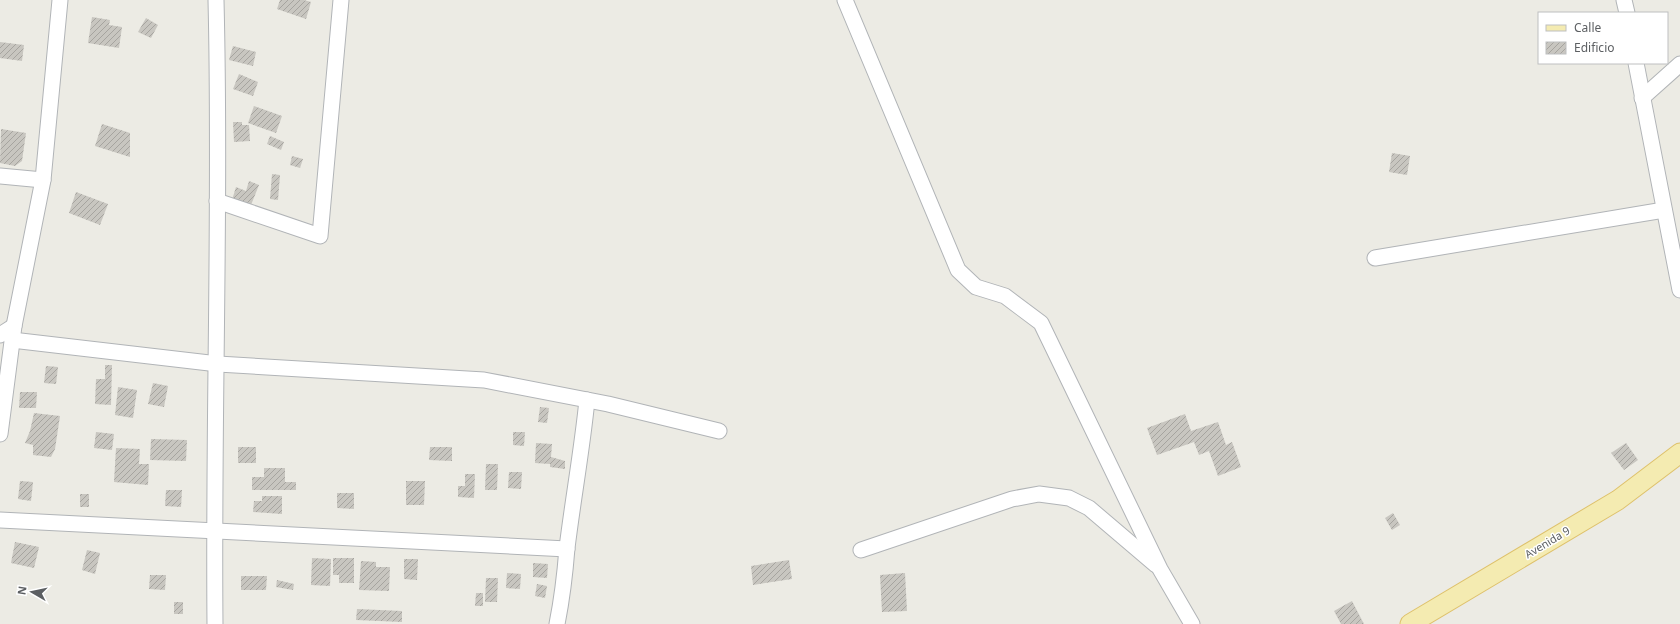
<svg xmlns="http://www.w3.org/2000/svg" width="1680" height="624" viewBox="0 0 1680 624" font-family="'Noto Sans',sans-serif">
	<defs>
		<pattern id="building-hatch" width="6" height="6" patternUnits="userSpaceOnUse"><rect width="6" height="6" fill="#c8c6c0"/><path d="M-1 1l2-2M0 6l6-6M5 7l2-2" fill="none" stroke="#a6a49f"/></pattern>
	</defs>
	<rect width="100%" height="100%" fill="#ecebe4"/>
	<g fill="url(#building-hatch)">
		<polygon points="280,0 304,0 311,2 306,19 277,9"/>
		<polygon points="92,17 110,20 109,25 122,27 119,48 88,43"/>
		<polygon points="146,18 158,25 151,38 138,32"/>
		<polygon points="0,42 24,45 22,61 0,58"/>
		<polygon points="233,46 256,52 253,66 229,60"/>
		<polygon points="239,74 258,82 253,96 233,89"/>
		<polygon points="254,106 282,116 276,133 248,123"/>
		<polygon points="233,122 242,122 242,125 249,125 250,141 234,142"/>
		<polygon points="102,124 130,133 130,157 95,146"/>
		<polygon points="1,129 26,133 22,161 15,166 0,163"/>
		<polygon points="270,136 284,142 281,150 267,144"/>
		<polygon points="1392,153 1410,156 1407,175 1389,172"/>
		<polygon points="292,156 303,159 300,168 290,165"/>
		<polygon points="272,174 280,175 278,200 270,199"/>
		<polygon points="249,181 259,185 251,205 232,200 236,187 246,191"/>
		<polygon points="76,192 108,204 100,225 69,213"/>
		<polygon points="105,365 112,365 111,405 95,404 96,379 105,379"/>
		<polygon points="46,366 58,367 56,384 44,383"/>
		<polygon points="153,383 168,386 164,407 148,404"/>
		<polygon points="118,387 137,390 133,418 115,415"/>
		<polygon points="20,392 37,392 36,408 19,408"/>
		<polygon points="540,407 549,408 547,423 538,422"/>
		<polygon points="34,413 60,416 55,449 51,457 33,455 33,445 25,443 30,431"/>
		<polygon points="1185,414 1191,431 1218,422 1226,445 1232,442 1241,467 1218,476 1209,451 1199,455 1194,442 1157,455 1147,428"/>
		<polygon points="96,432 114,434 112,450 94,448"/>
		<polygon points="513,432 525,432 524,446 513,445"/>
		<polygon points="151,439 187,440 186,461 150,460"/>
		<polygon points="536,443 552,444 551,457 565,461 565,469 550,467 550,464 535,463"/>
		<polygon points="1626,443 1638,460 1624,470 1611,453"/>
		<rect x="238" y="447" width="18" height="16"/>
		<polygon points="430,447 452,447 452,461 429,460"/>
		<polygon points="116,448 140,449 139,464 149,464 148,485 114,482"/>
		<polygon points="486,464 498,464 497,490 485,490"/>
		<polygon points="264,468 285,468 285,482 296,482 296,490 252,490 252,477 264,477"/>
		<polygon points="509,472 522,472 521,489 508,488"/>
		<polygon points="465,474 475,474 474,498 458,497 458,486 465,486"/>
		<polygon points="20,481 33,482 31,501 18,499"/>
		<polygon points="406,481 425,481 424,505 406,505"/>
		<polygon points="166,490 182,490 181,507 165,506"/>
		<polygon points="337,493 354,493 354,509 337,508"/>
		<rect x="80" y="494" width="9" height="13"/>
		<polygon points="262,496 282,496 282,514 253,512 254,501 262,501"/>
		<polygon points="1393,513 1400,525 1392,530 1385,518"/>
		<polygon points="15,542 39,547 34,568 11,563"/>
		<polygon points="87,550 100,553 95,574 82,570"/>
		<polygon points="312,558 331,559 330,586 311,585"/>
		<polygon points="333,558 354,558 354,583 339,583 339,575 333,575"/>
		<polygon points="404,559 418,559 417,580 404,579"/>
		<polygon points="789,560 792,579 753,585 751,566"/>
		<polygon points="361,561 376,562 376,567 390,567 389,591 359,590"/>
		<polygon points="533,563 548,564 547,578 533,577"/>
		<polygon points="507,573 521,574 520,589 506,588"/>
		<polygon points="905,573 907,611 882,612 880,575"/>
		<polygon points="150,575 166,575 165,590 149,589"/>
		<polygon points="241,576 267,576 266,590 241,590"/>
		<polygon points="486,578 498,578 497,602 485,602"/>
		<polygon points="277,580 294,584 293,590 276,587"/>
		<polygon points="537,584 547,586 545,598 535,596"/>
		<polygon points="476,593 483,593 483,606 475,606"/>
		<polygon points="1352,601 1364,624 1341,624 1334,611"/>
		<rect x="174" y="602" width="9" height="12"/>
		<polygon points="357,609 402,611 402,622 356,620"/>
	</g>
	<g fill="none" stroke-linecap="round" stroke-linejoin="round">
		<g stroke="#b1b4b7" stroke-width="17">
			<g id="minor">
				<polyline points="845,0 958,270 976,287 1005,296 1041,323 1160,569 1192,624"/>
				<polyline points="1624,0 1627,13"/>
				<polyline points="1636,63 1680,290"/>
				<polyline points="1642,98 1680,64"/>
				<polyline points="0,176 43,180"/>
				<polyline points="217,201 320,236 341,0"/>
				<polyline points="1375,258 1664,210"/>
				<polyline points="0,335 14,326"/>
				<polyline points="12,340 218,364 484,380 608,404 719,431"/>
				<polyline points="0,434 14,326 43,180 60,0"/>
				<polyline points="0,520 567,549"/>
				<polyline points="861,550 1012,499 1039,494 1069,498 1089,508 1156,565"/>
				<path d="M215,624C213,416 221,208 216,0"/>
				<path d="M557,624C562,599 565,574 567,548C573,499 582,450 587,400"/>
			</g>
		</g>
		<g stroke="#dec16b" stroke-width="21">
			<polyline id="major" points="1410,624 1618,500 1680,453"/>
		</g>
		<use href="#minor" stroke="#fff" stroke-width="15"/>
		<use href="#major" stroke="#f4ebb1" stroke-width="19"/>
	</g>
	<g text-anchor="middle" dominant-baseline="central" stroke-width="3" stroke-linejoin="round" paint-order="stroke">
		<g font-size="11" fill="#5c5f62" stroke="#fff">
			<text transform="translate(1547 542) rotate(-31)">Avenida 9</text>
		</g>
	</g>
	<rect x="1538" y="12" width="130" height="52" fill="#ffffff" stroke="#bebfc0"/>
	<rect x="1546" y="25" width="20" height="6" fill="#f4ebb1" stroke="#bebfc0"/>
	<text x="1574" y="32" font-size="12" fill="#5c5f62">Calle</text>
	<rect x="1546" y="42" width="20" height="12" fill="url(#building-hatch)" stroke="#bebfc0"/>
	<text x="1574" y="52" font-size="12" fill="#5c5f62">Edificio</text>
	<g transform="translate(32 592) rotate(279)" stroke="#ffffff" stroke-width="3" paint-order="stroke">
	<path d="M0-3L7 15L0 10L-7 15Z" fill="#5c5f62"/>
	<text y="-6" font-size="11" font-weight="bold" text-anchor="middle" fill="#5c5f62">N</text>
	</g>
</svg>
